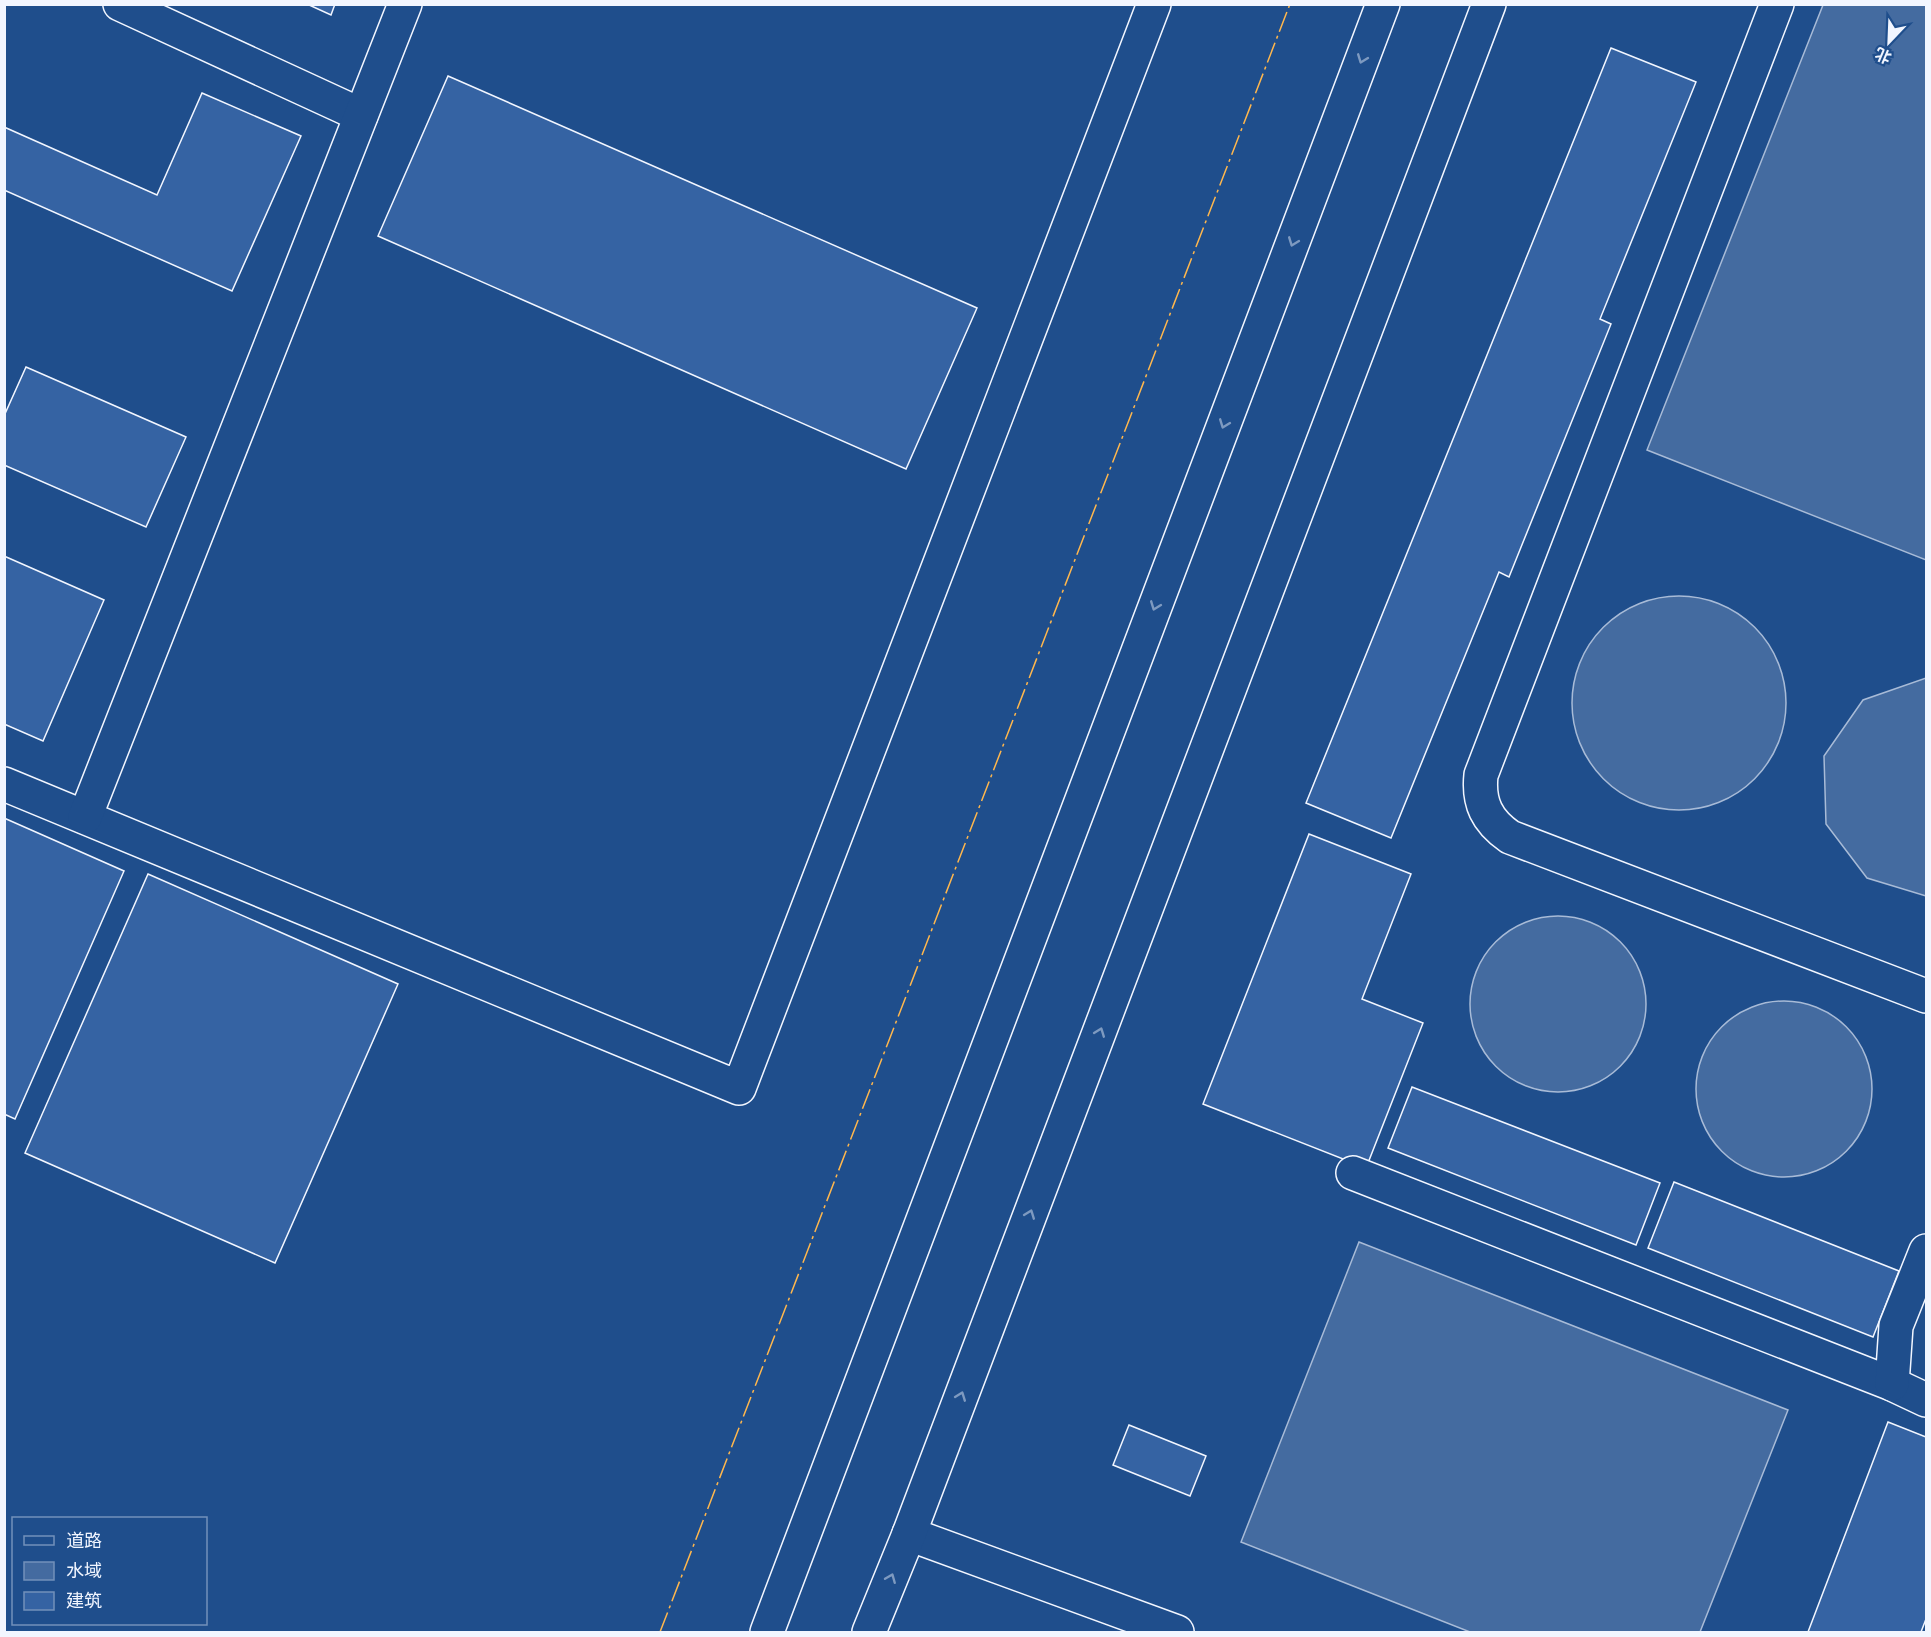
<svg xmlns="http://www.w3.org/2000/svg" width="1931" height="1637" viewBox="0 0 1931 1637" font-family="'PT Sans','Noto Sans SC',sans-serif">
	<rect width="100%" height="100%" fill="#1f4e8c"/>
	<g fill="#446ba0" stroke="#a8bbd7" stroke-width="1.5">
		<polygon points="1823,5 1926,5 1926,560 1647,450"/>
		<circle cx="1679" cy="703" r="107"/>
		<polygon points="1926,678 1926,896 1867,878 1826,824 1824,756 1863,700"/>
		<circle cx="1558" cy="1004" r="88"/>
		<circle cx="1784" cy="1089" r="88"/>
		<polygon points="1359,1242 1788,1410 1700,1632 1470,1632 1241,1542"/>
	</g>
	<g fill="#3563a3" stroke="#f2f6ff" stroke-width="1.5">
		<polygon points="307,4 335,4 331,15"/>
		<polygon points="1611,48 1696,82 1600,319 1611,324 1509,577 1499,572 1391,838 1306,803"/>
		<polygon points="448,76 977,308 906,469 378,236"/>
		<polygon points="202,93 301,136 232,291 4,190 4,127 157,195"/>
		<polygon points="26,367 186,437 146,527 4,465 4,416"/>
		<polygon points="4,556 104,600 43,741 4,724"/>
		<polygon points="4,818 124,871 15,1119 4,1114"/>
		<polygon points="1309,834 1411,874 1362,999 1423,1023 1366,1168 1203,1104"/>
		<polygon points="148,874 398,984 275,1263 25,1153"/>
		<polygon points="1412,1087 1660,1183 1636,1245 1388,1148"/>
		<polygon points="1674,1182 1899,1271 1873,1337 1648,1248"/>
		<polygon points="1888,1422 1926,1437 1926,1619 1921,1632 1808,1632"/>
		<polygon points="1129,1425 1206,1456 1190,1496 1113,1465"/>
	</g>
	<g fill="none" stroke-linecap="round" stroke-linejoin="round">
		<g stroke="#f2f6ff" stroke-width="36">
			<g id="minor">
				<polyline points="120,4 361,115"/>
				<path d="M1777,4L1481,775C1478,803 1487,821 1510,837L1926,996"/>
				<polyline points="4,784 739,1088 1154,4"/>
				<polyline points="85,817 405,4"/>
				<polyline points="1353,1173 1892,1384 1926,1400"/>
				<polyline points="1892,1384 1896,1326 1926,1251"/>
				<polyline points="909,1534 1177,1632"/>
				<polyline points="767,1632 1383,4"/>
				<polyline points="869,1632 909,1534 1489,4"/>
			</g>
		</g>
		<use href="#minor" stroke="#1f4e8c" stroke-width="33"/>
		<polyline stroke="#ffb74d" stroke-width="1.5" stroke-dasharray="21 4.5 3 4.5" stroke-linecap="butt" points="660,1632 1290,4"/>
	</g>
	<defs><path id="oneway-chevron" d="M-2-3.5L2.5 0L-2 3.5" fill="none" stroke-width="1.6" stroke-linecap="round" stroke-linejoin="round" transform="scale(1.5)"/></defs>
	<g stroke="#7e9ac0">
		<use href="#oneway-chevron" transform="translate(1362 59) rotate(111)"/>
		<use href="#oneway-chevron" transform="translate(1293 242) rotate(111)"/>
		<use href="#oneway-chevron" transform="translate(1224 424) rotate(111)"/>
		<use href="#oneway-chevron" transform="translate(1155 606) rotate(111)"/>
		<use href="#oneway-chevron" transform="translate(1100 1032) rotate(-69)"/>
		<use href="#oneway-chevron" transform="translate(1030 1214) rotate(-69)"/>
		<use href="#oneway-chevron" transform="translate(961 1396) rotate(-69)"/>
		<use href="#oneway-chevron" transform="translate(891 1578) rotate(-68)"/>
	</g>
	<rect width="1931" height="1637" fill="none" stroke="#f2f6ff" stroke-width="12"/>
	<rect x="12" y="1517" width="195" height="108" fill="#1f4e8c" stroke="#7391ba" stroke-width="1.5"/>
	<rect x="24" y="1536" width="30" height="9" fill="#1f4e8c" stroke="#7391ba" stroke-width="1.5"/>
	<text x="66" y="1547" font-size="18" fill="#f2f6ff">道路</text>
	<rect x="24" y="1562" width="30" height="18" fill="#446ba0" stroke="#7391ba" stroke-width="1.5"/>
	<text x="66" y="1577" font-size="18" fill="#f2f6ff">水域</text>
	<rect x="24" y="1592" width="30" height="18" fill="#3563a3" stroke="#7391ba" stroke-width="1.5"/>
	<text x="66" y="1607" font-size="18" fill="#f2f6ff">建筑</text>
	<g transform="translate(1889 42) rotate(203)" stroke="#1f4e8c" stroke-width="4.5" paint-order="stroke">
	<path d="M0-4.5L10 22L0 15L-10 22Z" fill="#f2f6ff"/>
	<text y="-9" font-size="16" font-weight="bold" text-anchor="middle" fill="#f2f6ff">北</text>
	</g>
</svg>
